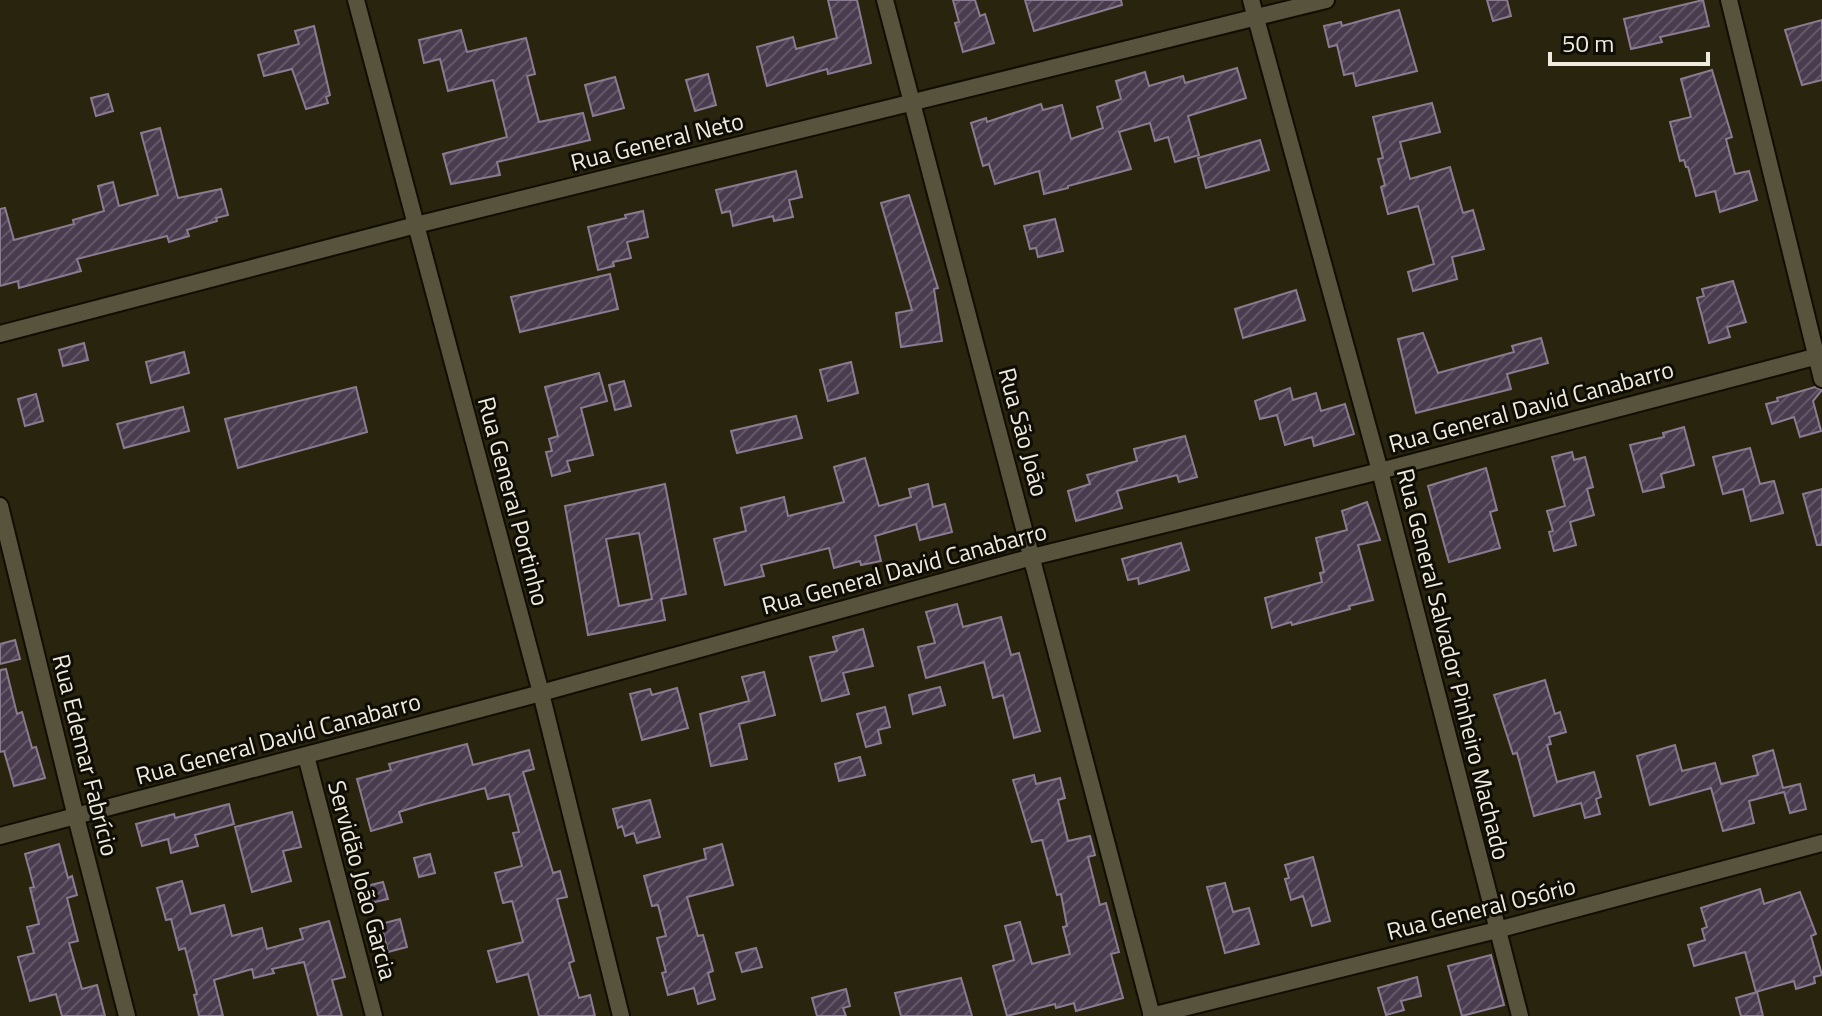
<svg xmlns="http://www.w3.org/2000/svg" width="1822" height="1016" viewBox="0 0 1822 1016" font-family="'Titillium Web',sans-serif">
	<defs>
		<pattern id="building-hatch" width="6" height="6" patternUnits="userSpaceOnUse" patternTransform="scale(2)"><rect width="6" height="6" fill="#4a3c4f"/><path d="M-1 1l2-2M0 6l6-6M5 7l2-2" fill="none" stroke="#645868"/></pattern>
	</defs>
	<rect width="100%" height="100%" fill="#28240e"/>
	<g fill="url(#building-hatch)" stroke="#8b7b90" stroke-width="2" fill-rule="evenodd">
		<polygon points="828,0 857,0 871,63 828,74 827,69 767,86 757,47 793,37 796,49 837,38"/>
		<polygon points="953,0 975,0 980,16 985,14 994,43 963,52 955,23 959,22"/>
		<polygon points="1025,0 1121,0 1122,5 1034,31"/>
		<polygon points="1487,0 1507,0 1511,16 1493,21"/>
		<polygon points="1703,0 1709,26 1660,37 1662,42 1631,49 1624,19"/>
		<polygon points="1399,10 1417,71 1356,86 1353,73 1344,75 1337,45 1329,47 1324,26 1341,22 1342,26"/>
		<polygon points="1822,20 1822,80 1802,85 1785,30"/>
		<polygon points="314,26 330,95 326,97 328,103 306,109 292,69 264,76 258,55 299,44 295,31"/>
		<polygon points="461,30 467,52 526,38 535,74 527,76 539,122 583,113 590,140 497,162 500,175 451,184 443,154 507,137 493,80 448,91 440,59 424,63 419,40"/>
		<polygon points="1237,68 1246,98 1188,116 1199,155 1175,162 1168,137 1155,141 1150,123 1119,132 1131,169 1068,186 1068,188 1044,194 1039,171 995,184 989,164 983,166 971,123 986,118 987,122 1041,104 1043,110 1062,105 1071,139 1103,128 1097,107 1121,99 1116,81 1145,72 1149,86 1183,76 1185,83"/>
		<polygon points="1712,70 1732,137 1726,139 1735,174 1749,171 1757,200 1720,212 1715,191 1696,196 1688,167 1686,167 1684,160 1680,161 1670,122 1691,117 1681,79"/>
		<polygon points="708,74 716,105 695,111 686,80"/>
		<polygon points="615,77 624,108 593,116 585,85"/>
		<polygon points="108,94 113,111 96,116 91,98"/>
		<polygon points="1432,103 1440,132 1400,142 1410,179 1450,167 1463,213 1473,210 1484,249 1452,257 1457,279 1413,291 1408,272 1434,264 1418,206 1388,214 1381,187 1385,185 1378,159 1383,158 1373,117"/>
		<polygon points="160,128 178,198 221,189 228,215 216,218 217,221 187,230 189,236 169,242 167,236 77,259 81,271 19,288 18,281 0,286 0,209 5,208 14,240 74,224 73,220 104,211 98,186 113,182 119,206 158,195 141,133"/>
		<polygon points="1260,140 1269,170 1206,188 1198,158"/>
		<polygon points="796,171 802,197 789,200 793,217 774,221 773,216 733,226 730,211 722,213 716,190"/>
		<polygon points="909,195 938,288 934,289 942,341 901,347 896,313 912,310 881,203"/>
		<polygon points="643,211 648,237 627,242 631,258 613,262 614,266 598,270 588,227 626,218 625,215"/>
		<polygon points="1055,219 1063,251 1038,257 1036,248 1030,249 1024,226"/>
		<polygon points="610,274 618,309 520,332 511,297"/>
		<polygon points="1733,281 1746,322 1727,327 1730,337 1709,343 1697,298 1704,296 1702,289"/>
		<polygon points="1296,290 1305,320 1243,338 1235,309"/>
		<polygon points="1423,333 1438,373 1514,352 1512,346 1541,338 1548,363 1507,374 1511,389 1416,413 1398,339"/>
		<polygon points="84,343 88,360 63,366 59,350"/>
		<polygon points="184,352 189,373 151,383 146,362"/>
		<polygon points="851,362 858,393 828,401 820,370"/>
		<polygon points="599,373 607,401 581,408 593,455 567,461 570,471 552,476 546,452 552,451 549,439 558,436 545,387"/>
		<polygon points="624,381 631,406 615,410 609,385"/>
		<polygon points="356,387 367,432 238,468 225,419"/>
		<polygon points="1815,387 1822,390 1813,401 1821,431 1800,437 1794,417 1772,424 1766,404 1778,401 1777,398"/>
		<polygon points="1290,388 1293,400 1316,393 1321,411 1345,404 1354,434 1314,446 1312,437 1285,445 1277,415 1260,419 1255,401"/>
		<polygon points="36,394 43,421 25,426 18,399"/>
		<polygon points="183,407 189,431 124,448 117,424"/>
		<polygon points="796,416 802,438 737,453 731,431"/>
		<polygon points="1684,427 1694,465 1661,474 1664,487 1643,492 1630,445 1664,437 1663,433"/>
		<polygon points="1185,436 1197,477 1179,482 1177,475 1117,491 1122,508 1076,521 1068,491 1090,484 1087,475 1137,461 1134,449"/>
		<polygon points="1750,448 1760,484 1774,481 1783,513 1751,521 1743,489 1723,494 1713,457"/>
		<polygon points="1572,452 1574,460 1585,457 1593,487 1587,489 1594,515 1570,522 1576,545 1554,551 1549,532 1553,531 1547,511 1565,506 1552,457"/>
		<polygon points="865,458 879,506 911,497 909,489 928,484 933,507 945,504 952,532 920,540 916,524 875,536 881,561 861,565 860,561 834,568 829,548 761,565 764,576 725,585 714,539 746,531 741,508 784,497 788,516 844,502 834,467"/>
		<polygon points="1486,468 1497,510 1490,512 1500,548 1449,562 1428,486"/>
		<path d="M665,484L686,594L661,599L665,620L588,635L565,506ZM639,533L652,599L619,606L606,539Z"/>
		<polygon points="1822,489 1822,545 1817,545 1803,494"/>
		<polygon points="1367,502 1380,540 1358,545 1373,600 1349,606 1350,609 1292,625 1291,622 1272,628 1265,598 1322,582 1320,573 1324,572 1316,538 1347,530 1342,511"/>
		<polygon points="1181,543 1189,570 1139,584 1138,578 1128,580 1122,559"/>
		<polygon points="957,604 963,627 1001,617 1011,655 1019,653 1040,731 1014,738 1003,695 993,698 984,662 926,678 918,647 935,643 926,612"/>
		<polygon points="863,629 873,666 843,673 849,694 822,701 810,657 837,651 833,637"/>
		<polygon points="15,640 20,659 0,664 0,644"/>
		<polygon points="6,669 17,714 22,712 32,748 36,747 45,778 14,786 4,751 0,752 0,670"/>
		<polygon points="764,672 775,715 739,724 747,759 711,766 700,714 749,701 742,677"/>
		<polygon points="1545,680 1555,714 1560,712 1566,732 1549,737 1551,744 1547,745 1557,782 1594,772 1601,797 1596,799 1600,814 1585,818 1581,803 1534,816 1517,753 1513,754 1494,695"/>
		<polygon points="940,687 945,705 913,714 909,695"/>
		<polygon points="677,688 688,728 642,740 630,694 650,689 652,695"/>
		<polygon points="885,707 890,727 878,730 881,743 866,747 857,714"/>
		<polygon points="467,744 473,765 529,750 534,769 523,772 553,873 560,871 567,897 557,899 574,961 569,963 579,998 590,995 595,1016 539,1016 528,974 497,982 488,951 523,942 512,901 503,903 495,873 522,866 513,833 519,832 509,794 488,799 485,788 425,804 399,812 402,822 371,831 357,779 391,770 389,764"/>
		<polygon points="1675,745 1682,771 1715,763 1721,784 1758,775 1753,756 1773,750 1783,788 1800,784 1806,809 1790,813 1784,792 1749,801 1754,823 1723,831 1711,788 1650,805 1637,756"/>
		<polygon points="860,757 865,775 839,781 835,764"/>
		<polygon points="1034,775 1036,784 1060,778 1065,798 1058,800 1068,841 1090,836 1095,855 1088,857 1100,905 1106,903 1119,952 1111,954 1123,998 1076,1011 1074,1003 1056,1008 1055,1004 1007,1016 993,966 1014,960 1005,926 1020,922 1032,964 1070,954 1063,927 1067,926 1061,894 1057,895 1042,840 1032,842 1013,780"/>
		<polygon points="650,800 660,837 637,843 634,833 625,836 622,826 618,828 613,809"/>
		<polygon points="229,804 234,824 195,835 198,846 171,853 168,839 142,846 136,824 174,814 175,818"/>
		<polygon points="292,812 301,847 283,851 291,881 252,892 235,827"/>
		<polygon points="59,844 68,878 72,876 77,895 67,898 78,941 69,943 82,989 97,985 105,1016 62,1016 56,994 30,1001 18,957 34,953 27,927 39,924 30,888 34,887 25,854"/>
		<polygon points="722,844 733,885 687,897 698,936 703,935 713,971 708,973 715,999 698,1004 694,988 668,995 662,973 666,972 657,938 666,936 658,905 652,906 644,876 706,859 704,849"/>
		<polygon points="430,854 435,873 419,877 414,858"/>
		<polygon points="1313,857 1330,921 1312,926 1303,896 1291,900 1285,879 1289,878 1285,865"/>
		<polygon points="182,881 191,914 224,905 232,936 262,928 267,949 303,939 300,929 329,921 345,977 332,980 342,1016 318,1016 304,962 272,969 274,973 254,978 252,969 214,980 223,1016 199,1016 194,995 197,994 185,948 179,950 171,919 166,920 157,888"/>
		<polygon points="383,882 388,899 366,904 362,887"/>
		<polygon points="1225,883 1233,912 1249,908 1259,944 1225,953 1207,887"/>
		<polygon points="1760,889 1764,904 1800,892 1816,934 1811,936 1822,975 1814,977 1815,983 1796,989 1794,981 1756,992 1745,952 1694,966 1688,945 1705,940 1702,929 1707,927 1701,908"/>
		<polygon points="400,919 407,947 388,952 381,924"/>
		<polygon points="756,948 762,967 742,972 736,953"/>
		<polygon points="1491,955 1504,1005 1462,1016 1448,966"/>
		<polygon points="1417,977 1421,996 1401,1001 1404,1010 1386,1015 1378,988"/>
		<polygon points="961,978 972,1016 901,1016 895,993"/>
		<polygon points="846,989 850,1006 843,1008 846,1016 817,1016 812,998"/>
		<polygon points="1757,992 1763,1016 1741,1016 1736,998"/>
	</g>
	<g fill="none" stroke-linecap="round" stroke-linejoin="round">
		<g stroke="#110d00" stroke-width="20">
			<g id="street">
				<polyline points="356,0 541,693 621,1016"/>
				<polyline points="885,0 1152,1016"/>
				<polyline points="1251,0 1380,471 1520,1016"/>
				<polyline points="1729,0 1822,379"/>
				<polyline points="0,334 416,225 1326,0"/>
				<polyline points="0,506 76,817 127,1016"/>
				<polyline points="306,756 374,1016"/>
				<polyline points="0,836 541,693 1032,557 1380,471 1822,355"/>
				<polyline points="1151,1016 1497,930 1822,843"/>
			</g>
		</g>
		<use href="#street" stroke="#58533c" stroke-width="16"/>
	</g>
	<g text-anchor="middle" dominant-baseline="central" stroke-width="6" stroke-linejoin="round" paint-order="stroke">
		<g font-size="24" fill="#efecdf" stroke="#0f0d05">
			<text transform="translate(657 141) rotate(-14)">Rua General Neto</text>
			<text transform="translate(1531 406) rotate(-15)">Rua General David Canabarro</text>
			<text transform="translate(1024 432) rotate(75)">Rua São João</text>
			<text transform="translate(514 501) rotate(75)">Rua General Portinho</text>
			<text transform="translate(904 568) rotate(-15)">Rua General David Canabarro</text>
			<text transform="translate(1454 664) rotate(76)">Rua General Salvador Pinheiro Machado</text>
			<text transform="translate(278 738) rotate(-15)">Rua General David Canabarro</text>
			<text transform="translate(86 755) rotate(76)">Rua Edemar Fabrício</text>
			<text transform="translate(363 880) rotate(75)">Servidão João Garcia</text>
			<text transform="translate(1481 908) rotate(-14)">Rua General Osório</text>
		</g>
	</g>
	<path d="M1550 52v12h158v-12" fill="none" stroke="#efecdf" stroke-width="4"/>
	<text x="1562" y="52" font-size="24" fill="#efecdf" stroke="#0f0d05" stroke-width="6" paint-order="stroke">50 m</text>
</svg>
